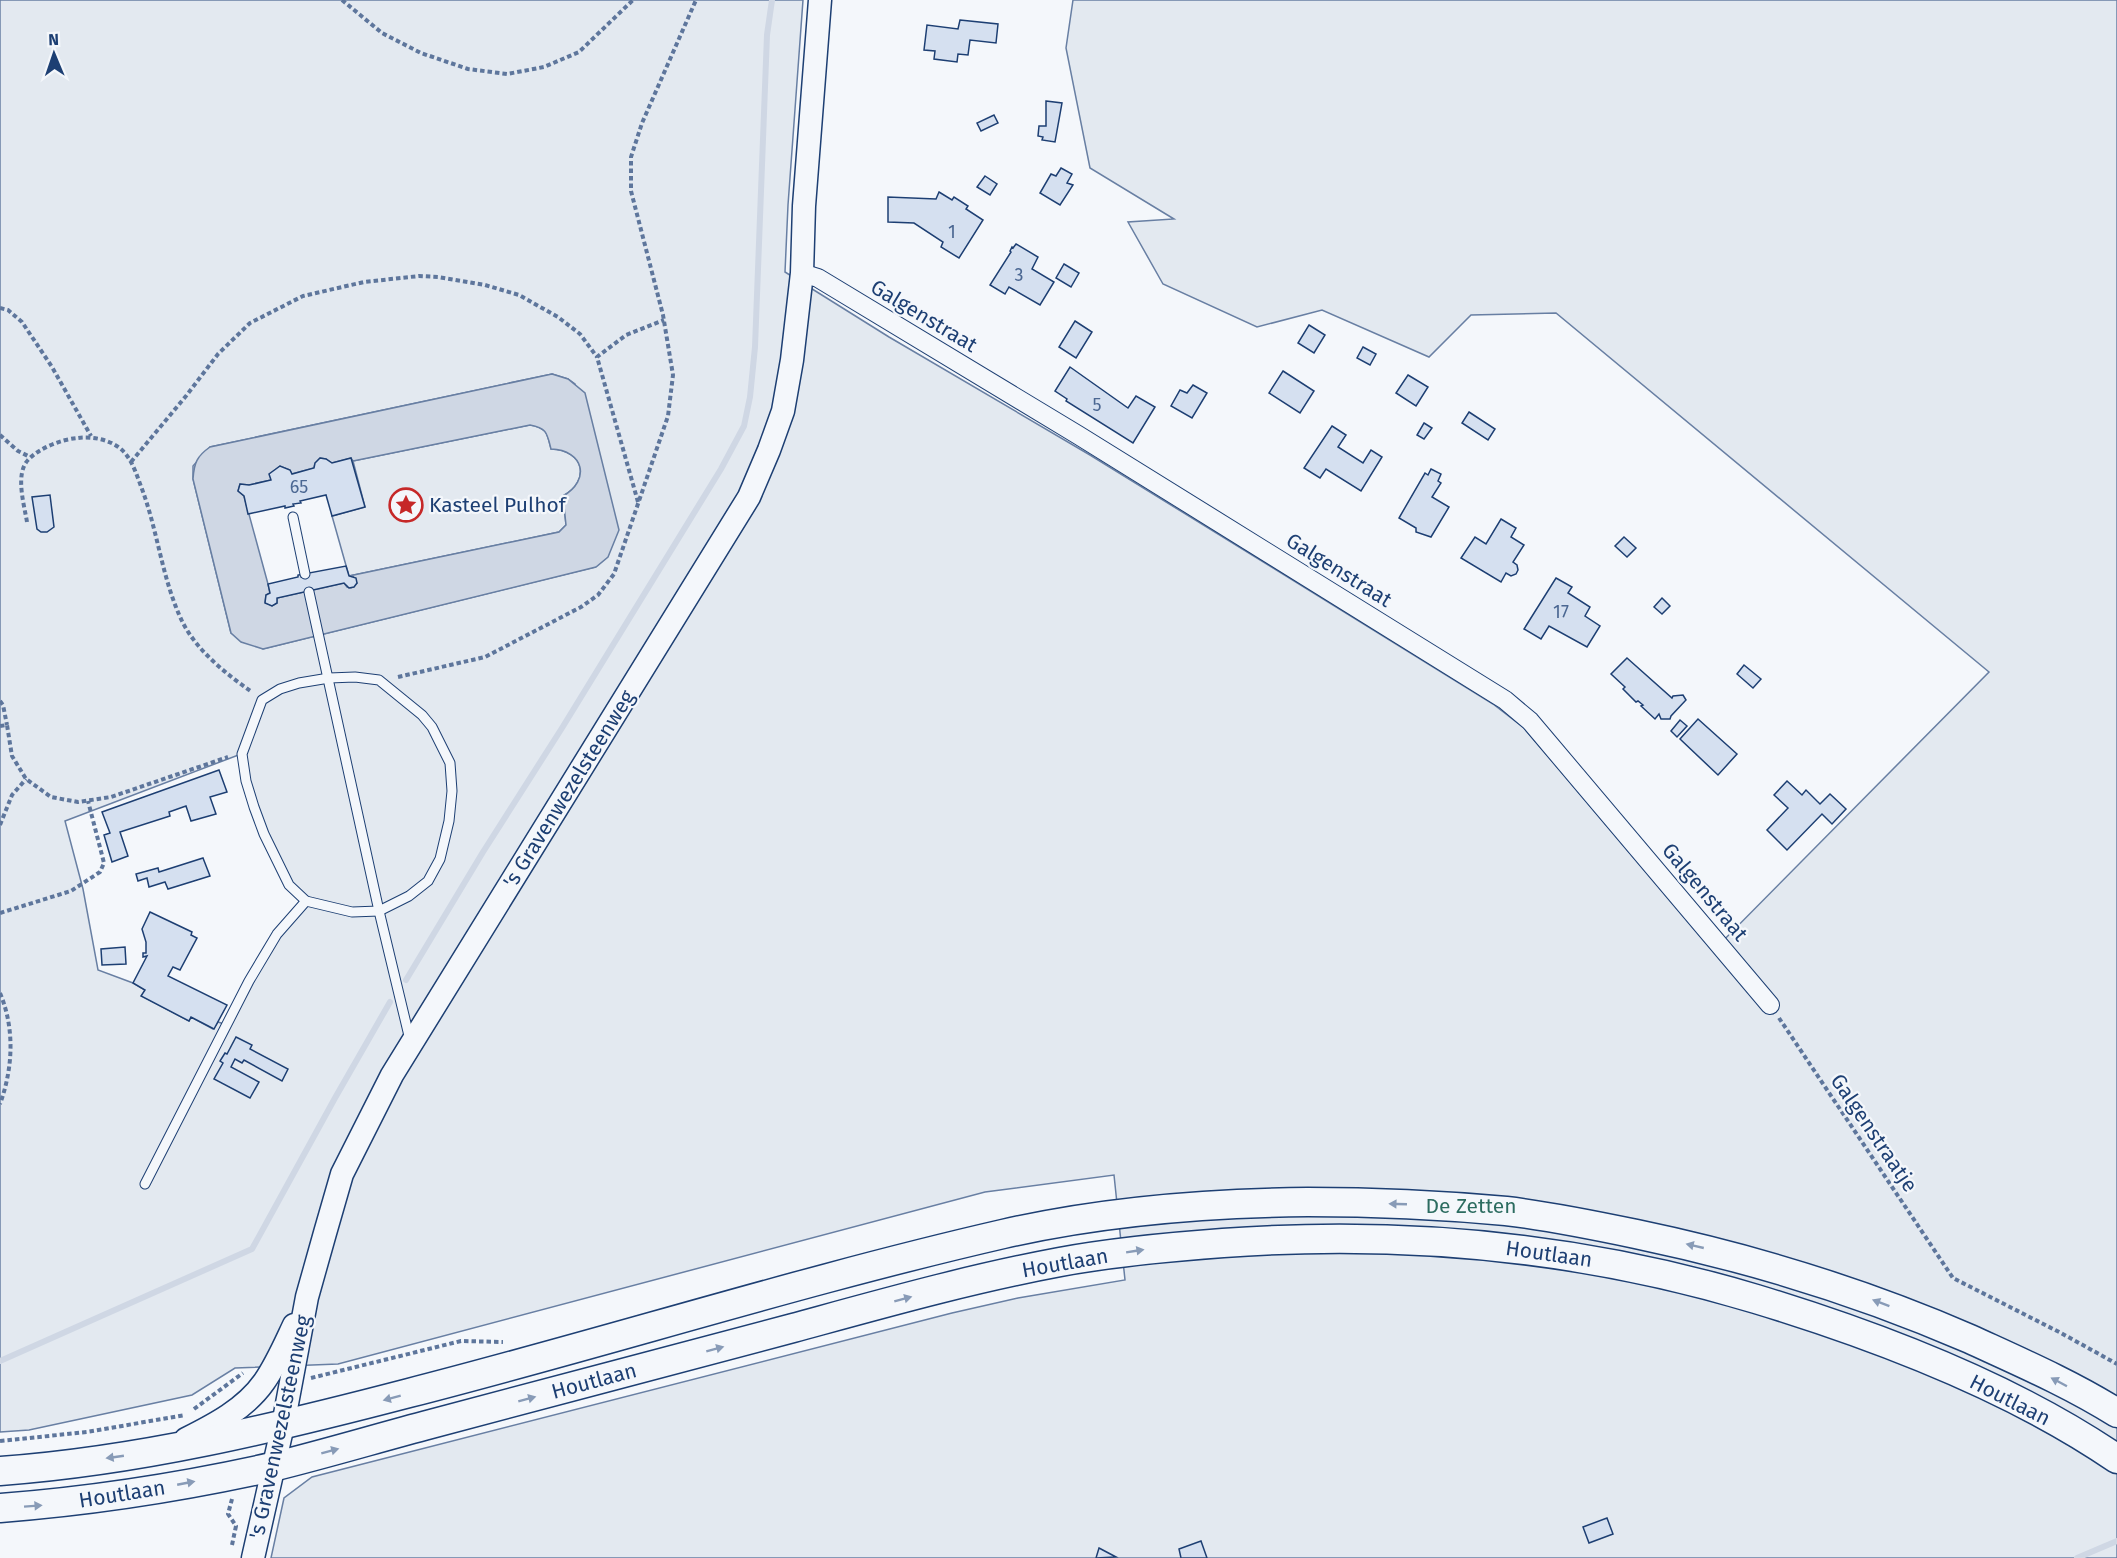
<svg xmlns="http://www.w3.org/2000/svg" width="2117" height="1558" viewBox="0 0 2117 1558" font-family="'Fira Sans',sans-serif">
	<rect width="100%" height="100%" fill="#f4f7fb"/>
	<g fill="#e3e9f0" stroke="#687fa3" stroke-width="1.5" fill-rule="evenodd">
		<path d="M0,0H803L788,205L785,272L889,337L1090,455L1493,704L1524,728L1713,951L1989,672L1556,313L1471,315L1429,357L1322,310L1257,327L1163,284L1128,222L1174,219L1090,168L1066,48L1073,0H2117V1558H271L284,1498L312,1477L952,1313L1018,1298L1125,1280L1114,1175L985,1192L338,1364L235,1368L192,1395L29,1430L0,1432ZM552,374L568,379L575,384L608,556L595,567L263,649L231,633L193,479V466L210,447ZM241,754L264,834L289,885L306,901L277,934L227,1025L218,1022L213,1029L191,1017L189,1021L142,996L145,990L133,983L98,970L83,889L65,821Z"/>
		<path d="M530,425C547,428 547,433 551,449C584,450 591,480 563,496L566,525L559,532L349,576L332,516L365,507L353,461Z"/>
	</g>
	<path fill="#cfd7e4" stroke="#687fa3" stroke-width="1.5" fill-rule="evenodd" d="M552,374L568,379L585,393L619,530L608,557L596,567L263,649L241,642L231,633L193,479C194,463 197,456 210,447ZM530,425C547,428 547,433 551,449C584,450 591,480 563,496L566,525L559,532L349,576H353L357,583L351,588L347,587L344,583L277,598V603L272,606L265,602L266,595L270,593L268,584L244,496L238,491L240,484L249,485L271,480L270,474L280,466L290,470L292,474L314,468L315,463L320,458L326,459L332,463L351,458L353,461Z"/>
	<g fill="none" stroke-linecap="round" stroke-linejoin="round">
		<g stroke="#cfd7e4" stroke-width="6">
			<polyline points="406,980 483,852 562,728 721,469 744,426 750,397 755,347 767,35 772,0"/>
			<polyline points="0,1361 252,1249 335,1098 390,1002"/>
			<polyline points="2077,1558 2117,1541"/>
		</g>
	</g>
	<g fill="#d5e0f0" stroke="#1d3f73" stroke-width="1.5">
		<polygon points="960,20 998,24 996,43 970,40 968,55 958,54 957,62 934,59 935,51 924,50 927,25 958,29"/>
		<polygon points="1046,101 1062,103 1055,142 1042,140 1043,137 1038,136 1039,126 1046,126"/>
		<polygon points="994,115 998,123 981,131 977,123"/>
		<polygon points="1061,168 1072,174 1067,183 1073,185 1060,205 1040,193 1051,174 1056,176"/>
		<polygon points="985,176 997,184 990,195 977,187"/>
		<polygon points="939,192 952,200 954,197 968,206 966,209 983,220 959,258 941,247 943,242 914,223 888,222 888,197 936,199"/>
		<polygon points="1016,244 1038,257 1032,269 1054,282 1040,305 1009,287 1005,294 990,285 1011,252 1010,251 1012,247 1013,248"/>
		<polygon points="1064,264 1079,273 1071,287 1056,278"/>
		<polygon points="1075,321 1092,332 1076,358 1059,347"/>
		<polygon points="1309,325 1325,335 1314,353 1298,343"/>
		<polygon points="1363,347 1376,354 1370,365 1357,358"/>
		<polygon points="1070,367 1128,408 1136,396 1155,407 1133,443 1066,401 1067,399 1055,391"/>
		<polygon points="1283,371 1314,391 1300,413 1269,393"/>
		<polygon points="1408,375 1428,387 1416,406 1396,393"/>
		<polygon points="1193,385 1207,393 1192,418 1171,406 1180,390 1187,393"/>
		<polygon points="1469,412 1495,429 1488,440 1462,423"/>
		<polygon points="1424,423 1432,428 1424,439 1417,435"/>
		<polygon points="1332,426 1346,435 1338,447 1363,463 1371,450 1382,457 1361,491 1326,469 1320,478 1304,468"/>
		<polygon points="320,458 326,459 332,463 351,458 365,507 332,516 326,495 300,501 301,503 293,504 294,506 285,508 285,506 248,514 244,496 238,491 240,484 249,485 271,480 269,474 280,466 290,470 292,474 314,468 315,463"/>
		<polygon points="1431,469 1441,474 1438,481 1441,483 1432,497 1449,507 1431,537 1416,532 1416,528 1399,518 1425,473 1428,475"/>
		<polygon points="50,495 54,527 47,532 41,532 37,529 32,497"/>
		<polygon points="1501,519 1516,528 1511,537 1524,545 1513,562 1517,565 1518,570 1516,574 1511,576 1506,573 1501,582 1461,558 1475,537 1486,544"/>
		<polygon points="1624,537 1636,548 1627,557 1615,546"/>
		<polygon points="346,566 349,576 356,578 357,583 354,587 349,588 344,583 277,598 277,603 272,606 265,603 266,595 270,593 268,584 298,577 298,575"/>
		<polygon points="1556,578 1572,587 1568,593 1590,607 1585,616 1600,626 1587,647 1549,626 1541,639 1524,629"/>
		<polygon points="1662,598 1670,606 1662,614 1654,607"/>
		<polygon points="1627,658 1672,698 1673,696 1683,695 1686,700 1671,716 1670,719 1661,719 1659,714 1655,719 1641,706 1643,705 1638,701 1636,702 1623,689 1625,687 1611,674"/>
		<polygon points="1744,665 1761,679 1753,688 1737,674"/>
		<polygon points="1698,719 1737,754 1718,775 1680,739"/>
		<polygon points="1680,720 1687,726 1677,737 1671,731"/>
		<polygon points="219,770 227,792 210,797 216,814 191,821 186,806 169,812 170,816 120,832 128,856 112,862 104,835 110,833 102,812"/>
		<polygon points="1787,781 1802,795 1806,790 1820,804 1830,794 1846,809 1832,824 1822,814 1787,850 1767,830 1788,808 1774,795"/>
		<polygon points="203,858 210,876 168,889 165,882 149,887 147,878 138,881 136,874 158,868 159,872"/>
		<polygon points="150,912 192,932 191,935 197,938 180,970 173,967 168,976 227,1005 214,1029 191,1017 189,1021 141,996 145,990 133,983 147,956 143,957 143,953 146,953 146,942 142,929"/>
		<polygon points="125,947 126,964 102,965 101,949"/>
		<polygon points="236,1037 252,1045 250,1049 288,1069 282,1081 244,1060 242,1063 235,1059 231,1067 259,1082 250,1098 214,1079 223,1063 220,1061 225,1053 227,1054"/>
		<polygon points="1607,1518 1613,1534 1589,1543 1583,1527"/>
		<polygon points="1201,1541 1207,1558 1181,1558 1179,1549"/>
		<polygon points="1099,1548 1116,1557 1096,1558"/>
	</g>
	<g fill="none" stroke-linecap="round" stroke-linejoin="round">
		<g stroke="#1d3f73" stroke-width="11">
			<g id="service">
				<polyline points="293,517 305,574"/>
				<polyline points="309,592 379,911 410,1040"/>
				<polygon points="355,677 379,680 422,715 432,727 450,763 452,791 449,821 440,859 428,881 409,896 379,911 352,912 306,901 289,885 264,834 254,807 246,781 242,754 262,700 280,689 299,683 329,678"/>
				<polyline points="145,1184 249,981 277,934 306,901"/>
			</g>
		</g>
		<g stroke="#1d3f73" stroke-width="20">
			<polyline id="minor" points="802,273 818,278 1078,435 1505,700 1530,721 1770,1005"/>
		</g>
		<g stroke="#1d3f73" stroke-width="25">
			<g id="tertiary">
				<path d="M186,1439C214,1425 245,1409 264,1382C276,1365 285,1344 294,1325"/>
				<polyline points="253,1558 283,1425 307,1297 325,1233 342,1174 392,1075 749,497 769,450 783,411 792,360 802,273 804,206 820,0"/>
			</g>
		</g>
		<g stroke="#1d3f73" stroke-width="31">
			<g id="primary">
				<path d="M0,1471C139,1461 275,1428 409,1393C608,1342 803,1280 1003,1234C1103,1211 1207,1203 1308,1202C1374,1202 1440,1205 1506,1211C1549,1216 1593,1225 1636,1234C1751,1258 1862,1292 1970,1339C2020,1362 2071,1384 2117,1413"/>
				<path d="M0,1508C91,1501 182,1487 272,1467C325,1454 378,1438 431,1424C552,1392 672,1360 793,1328C881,1304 969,1279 1060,1262C1114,1252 1168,1247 1223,1243C1403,1230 1584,1247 1756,1299C1878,1336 2012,1387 2117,1459"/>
			</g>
		</g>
		<g stroke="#5e769c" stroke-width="4" stroke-dasharray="4.5 3" stroke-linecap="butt">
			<polyline points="342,0 382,33 421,53 468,69 507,74 544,67 579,52 633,0"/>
			<polyline points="0,308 8,310 22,322 52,367 91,436"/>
			<polyline points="0,435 18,451 30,457"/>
			<polyline points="131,462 186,396 218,354 250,323 303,296 364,282 419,276 438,277 485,285 519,295 558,317 580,334 597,357"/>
			<polyline points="638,502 597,357 626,335 664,320"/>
			<path d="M27,522C24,504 15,474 28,460C39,448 62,439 78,438C93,436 113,440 124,452C133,462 137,476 142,489C158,532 162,579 182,621C196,650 226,674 252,692"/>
			<polyline points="398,677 485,657 581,607 598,595 614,574 668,416 673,375 663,315 631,191 631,157 642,123 696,0"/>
			<polyline points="0,701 3,705 7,725"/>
			<polyline points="0,726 7,725 12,756 26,779 51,797 78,802 111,797 228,757"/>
			<polyline points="0,825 12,795 26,779"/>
			<polyline points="0,913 71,891 100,872 104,863 88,801"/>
			<path d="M0,993C15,1029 13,1068 0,1104"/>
			<polyline points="1779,1018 1953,1278 2061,1333 2117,1364"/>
			<polyline points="311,1378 461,1341 503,1342"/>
			<polyline points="194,1409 243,1373"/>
			<polyline points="0,1441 87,1432 185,1415"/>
			<polyline points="232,1545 236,1526 228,1514 232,1499"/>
		</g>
		<use href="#service" stroke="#f4f7fb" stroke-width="9"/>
		<use href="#minor" stroke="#f4f7fb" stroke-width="18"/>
		<use href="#tertiary" stroke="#f4f7fb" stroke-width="22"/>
		<use href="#primary" stroke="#f4f7fb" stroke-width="28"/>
	</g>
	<defs><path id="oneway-solid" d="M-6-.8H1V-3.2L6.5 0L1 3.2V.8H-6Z" transform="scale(1.5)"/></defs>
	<g fill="#889bb7">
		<use href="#oneway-solid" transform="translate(1398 1204) rotate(-178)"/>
		<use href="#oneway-solid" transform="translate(1695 1246) rotate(-167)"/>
		<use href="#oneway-solid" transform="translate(1135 1251) rotate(-9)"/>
		<use href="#oneway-solid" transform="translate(903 1299) rotate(-15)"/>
		<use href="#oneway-solid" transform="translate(1881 1303) rotate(-159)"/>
		<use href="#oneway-solid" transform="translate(715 1349) rotate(-15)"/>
		<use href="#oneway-solid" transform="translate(2059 1382) rotate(-152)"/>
		<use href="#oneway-solid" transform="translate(392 1398) rotate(165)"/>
		<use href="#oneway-solid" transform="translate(527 1399) rotate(-15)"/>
		<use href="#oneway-solid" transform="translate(330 1451) rotate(-15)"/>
		<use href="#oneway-solid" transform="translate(115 1457) rotate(172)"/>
		<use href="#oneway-solid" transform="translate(186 1483) rotate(-11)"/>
		<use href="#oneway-solid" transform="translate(33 1506) rotate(-4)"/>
	</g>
	<defs>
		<g id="sight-ring" transform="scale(1.725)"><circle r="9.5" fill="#f4f7fb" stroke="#c62828" stroke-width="1.5"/><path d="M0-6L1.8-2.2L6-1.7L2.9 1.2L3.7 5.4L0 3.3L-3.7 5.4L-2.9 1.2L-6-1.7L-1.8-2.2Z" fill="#c62828"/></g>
	</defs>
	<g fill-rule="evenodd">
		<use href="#sight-ring" x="406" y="505"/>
	</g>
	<g text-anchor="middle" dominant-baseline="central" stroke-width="4.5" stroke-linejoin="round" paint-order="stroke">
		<g font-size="18" fill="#4b6792">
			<text x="952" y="232">1</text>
			<text x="1019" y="275">3</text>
			<text x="1097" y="405">5</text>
			<text x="299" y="487">65</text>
			<text x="1561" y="612">17</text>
		</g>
		<g font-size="21" fill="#1d3f73" stroke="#f4f7fb">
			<text transform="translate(924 316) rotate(31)">Galgenstraat</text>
			<text transform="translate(1339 570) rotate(32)">Galgenstraat</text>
			<text transform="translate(569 789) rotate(-58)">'s Gravenwezelsteenweg</text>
			<text transform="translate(1705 892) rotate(50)">Galgenstraat</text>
			<text transform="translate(1874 1133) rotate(56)">Galgenstraatje</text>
			<text transform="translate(1549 1254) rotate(8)">Houtlaan</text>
			<text transform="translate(1065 1263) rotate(-10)">Houtlaan</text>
			<text transform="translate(594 1381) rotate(-15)">Houtlaan</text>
			<text transform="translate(2010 1400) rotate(27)">Houtlaan</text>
			<text transform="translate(280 1427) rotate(-78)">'s Gravenwezelsteenweg</text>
			<text transform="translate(122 1494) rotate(-9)">Houtlaan</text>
		</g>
		<g font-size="21" fill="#1d3f73" stroke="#f4f7fb" text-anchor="start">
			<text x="429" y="505">Kasteel Pulhof</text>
		</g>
		<g font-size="21" fill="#2c6c60" stroke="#f4f7fb">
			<text x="1471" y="1206">De Zetten</text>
		</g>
	</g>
	<g transform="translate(54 54) rotate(358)" stroke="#f4f7fb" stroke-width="4.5" paint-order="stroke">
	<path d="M0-4.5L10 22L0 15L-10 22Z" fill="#1d3f73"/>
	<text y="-9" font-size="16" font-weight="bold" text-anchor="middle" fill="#1d3f73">N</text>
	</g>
</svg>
